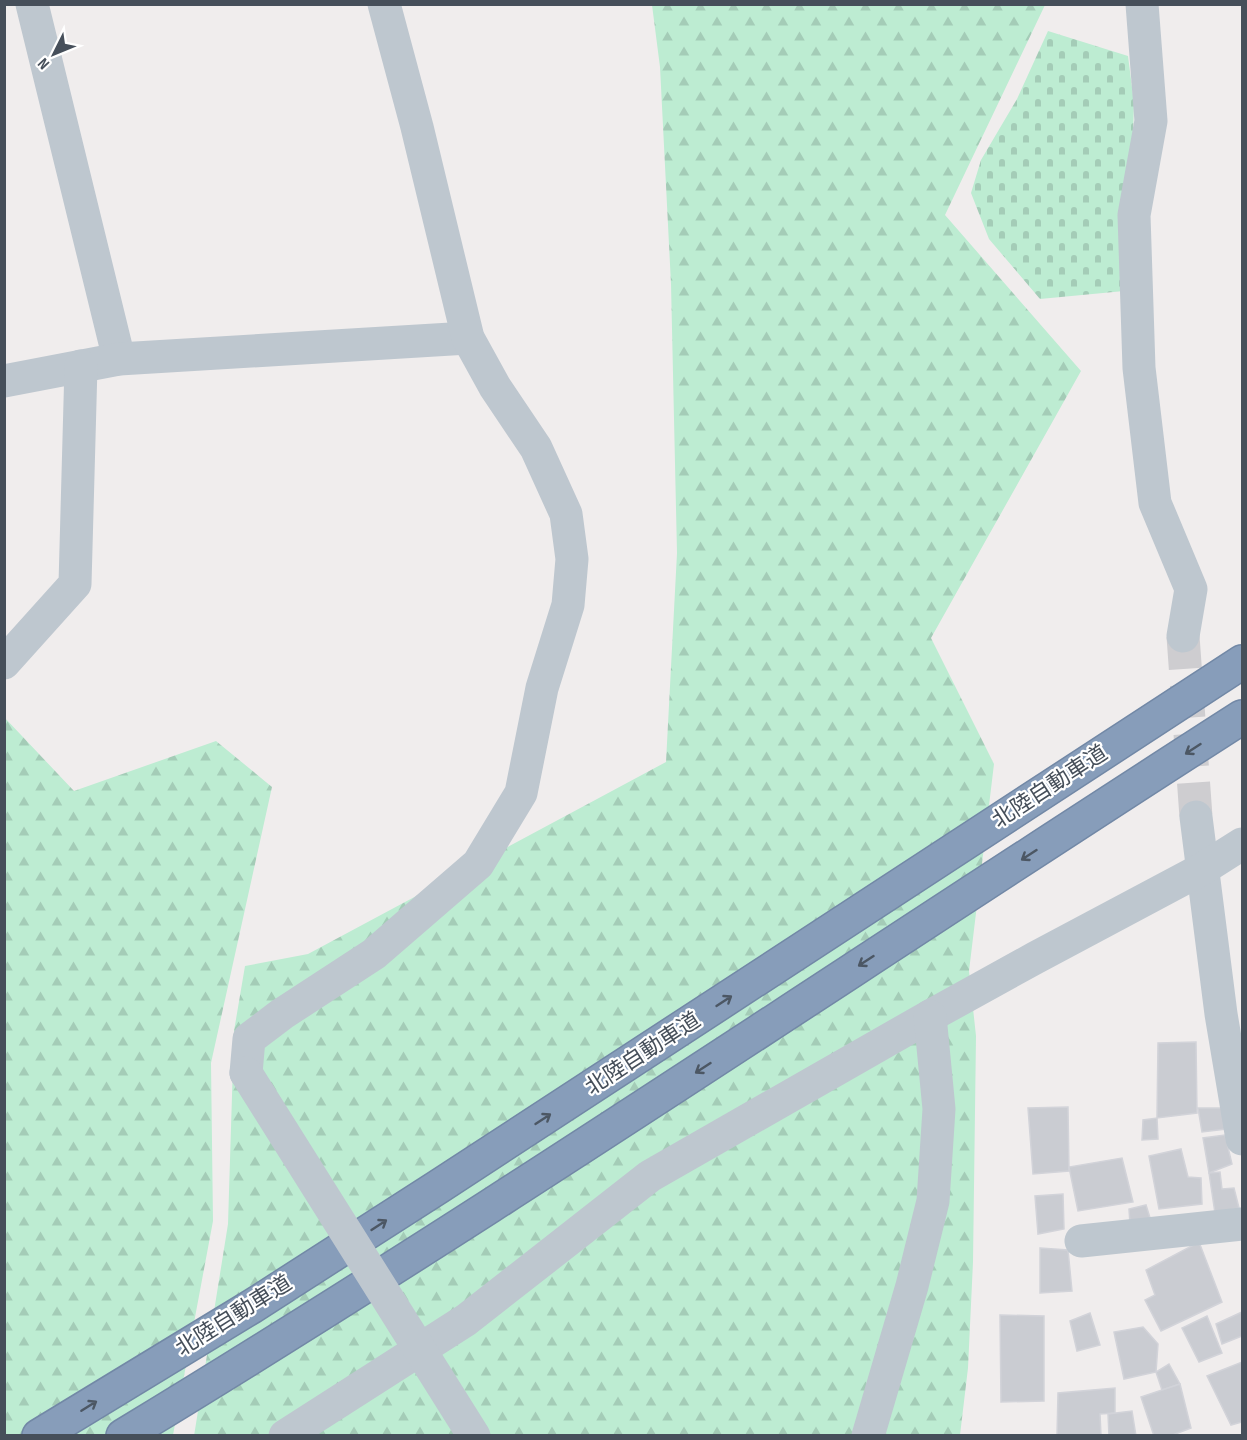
<svg xmlns="http://www.w3.org/2000/svg" width="1247" height="1440" viewBox="0 0 1247 1440" font-family="'Sofia Sans Condensed','Noto Sans JP',sans-serif">
	<defs>
		<pattern id="forest-firs" width="22" height="20" patternUnits="userSpaceOnUse" patternTransform="scale(1.5)"><rect width="22" height="20" fill="#bdecd2"/><path d="M5 1l3.5 6h-7zM16 11l3.5 6h-7z" fill="#a4ccb7"/></pattern>
		<pattern id="cemetery-stones" width="16" height="16" patternUnits="userSpaceOnUse" patternTransform="scale(1.5)"><rect width="16" height="16" fill="#bdecd2"/><path d="M2 7V4a2 2 0 0 1 4 0v3zM10 15v-3a2 2 0 0 1 4 0v3z" fill="#a4ccb7"/></pattern>
	</defs>
	<rect width="100%" height="100%" fill="#f0eded"/>
	<g fill="url(#forest-firs)">
		<polygon points="652,5 1045,5 945,215 1081,371 931,638 994,764 969,971 976,1036 973,1262 968,1368 960,1435 194,1436 228,1224 234,1031 245,966 308,954 666,762 677,553 671,284 660,67"/>
		<polygon points="4,717 74,791 216,741 272,787 211,1063 213,1221 173,1435 5,1435"/>
	</g>
	<polygon fill="url(#cemetery-stones)" points="1048,31 1128,56 1134,103 1133,134 1124,291 1040,299 989,239 971,193 981,160 1017,99"/>
	<g fill="#caccd2" stroke="#d2d3d9" stroke-width="1.5">
		<polygon points="1196,1042 1197,1113 1157,1118 1158,1043"/>
		<polygon points="1068,1107 1069,1171 1033,1174 1028,1108"/>
		<polygon points="1198,1108 1224,1108 1226,1129 1202,1132"/>
		<polygon points="1157,1118 1158,1139 1142,1140 1143,1120"/>
		<polygon points="1225,1135 1232,1164 1209,1173 1203,1138"/>
		<polygon points="1181,1149 1188,1177 1201,1178 1202,1204 1159,1209 1149,1156"/>
		<polygon points="1122,1158 1133,1202 1078,1211 1069,1167"/>
		<polygon points="1220,1172 1222,1189 1234,1188 1239,1208 1215,1213 1209,1173"/>
		<polygon points="1063,1194 1064,1229 1038,1234 1035,1196"/>
		<polygon points="1146,1205 1151,1221 1130,1224 1129,1209"/>
		<polygon points="1199,1242 1222,1302 1161,1331 1145,1300 1155,1295 1146,1270"/>
		<polygon points="1040,1248 1068,1250 1072,1291 1040,1293"/>
		<polygon points="1242,1312 1242,1336 1222,1344 1216,1324"/>
		<polygon points="1090,1313 1100,1345 1077,1351 1070,1321"/>
		<polygon points="1000,1315 1044,1316 1044,1401 1001,1402"/>
		<polygon points="1207,1316 1222,1353 1199,1362 1182,1328"/>
		<polygon points="1143,1327 1158,1344 1156,1372 1124,1379 1114,1332"/>
		<polygon points="1242,1362 1242,1422 1231,1425 1207,1376"/>
		<polygon points="1169,1364 1180,1384 1162,1390 1156,1372"/>
		<polygon points="1180,1384 1191,1428 1170,1436 1154,1436 1141,1397"/>
		<polygon points="1115,1388 1115,1413 1100,1414 1101,1436 1057,1436 1058,1393"/>
		<polygon points="1132,1411 1136,1436 1109,1436 1108,1414"/>
	</g>
	<g fill="none" stroke-linecap="round" stroke-linejoin="round">
		<polyline stroke="#cecdd0" stroke-width="33" stroke-dasharray="33 16" stroke-linecap="butt" points="1183,636 1196,817"/>
		<g stroke="#7288a6" stroke-width="36">
			<g id="highway">
				<polyline points="39,1436 251,1307 438,1187 1242,662"/>
				<path d="M123,1436C502,1206 869,956 1242,717"/>
			</g>
		</g>
		<g stroke="#bec7cf" stroke-width="33">
			<polyline points="32,4 119,359"/>
			<polyline points="1142,4 1151,121 1134,215 1139,368 1155,503 1191,589 1183,636"/>
			<polyline points="4,381 119,359 468,338"/>
			<polyline points="4,663 75,584 81,366"/>
			<polyline points="1196,817 1221,1014 1242,1139"/>
			<polyline points="246,1073 249,1039 282,1014 374,954 478,864 521,793 542,688 568,605 572,559 566,514 536,448 495,387 468,338 417,127 384,4"/>
			<polyline points="1081,1241 1242,1224"/>
			<polyline points="285,1436 466,1320 650,1176 930,1016 1035,958 1204,868 1242,844"/>
			<polyline points="868,1436 912,1286 933,1201 939,1109 930,1016"/>
		</g>
		<use href="#highway" stroke="#879dba" stroke-width="33"/>
		<polyline stroke="#bec7cf" stroke-width="33" points="246,1073 474,1436"/>
	</g>
	<defs><path id="oneway-shaft" d="M-6 0H5M1.5-3L5.5 0L1.5 3" fill="none" stroke-width="1.6" stroke-linecap="round" stroke-linejoin="round" transform="scale(1.5)"/></defs>
	<g stroke="#4c5764">
		<use href="#oneway-shaft" transform="translate(1193 749) rotate(147)"/>
		<use href="#oneway-shaft" transform="translate(1029 855) rotate(147)"/>
		<use href="#oneway-shaft" transform="translate(866 961) rotate(147)"/>
		<use href="#oneway-shaft" transform="translate(724 1001) rotate(-33)"/>
		<use href="#oneway-shaft" transform="translate(703 1068) rotate(147)"/>
		<use href="#oneway-shaft" transform="translate(543 1119) rotate(-33)"/>
		<use href="#oneway-shaft" transform="translate(379 1225) rotate(-33)"/>
		<use href="#oneway-shaft" transform="translate(89 1406) rotate(-32)"/>
	</g>
	<g text-anchor="middle" dominant-baseline="central" stroke-width="4.5" stroke-linejoin="round" paint-order="stroke">
		<g font-size="22" fill="#464f5a" stroke="#fff">
			<text transform="translate(1050 787) rotate(-33)">北陸自動車道</text>
			<text transform="translate(643 1054) rotate(-33)">北陸自動車道</text>
			<text transform="translate(234 1316) rotate(-32)">北陸自動車道</text>
		</g>
	</g>
	<rect width="1247" height="1440" fill="none" stroke="#464f5a" stroke-width="12"/>
	<g transform="translate(54 54) rotate(227)" stroke="#ffffff" stroke-width="4.5" paint-order="stroke">
	<path d="M0-4.5L10 22L0 15L-10 22Z" fill="#464f5a"/>
	<text y="-9" font-size="16" font-weight="bold" text-anchor="middle" fill="#464f5a">N</text>
	</g>
</svg>
